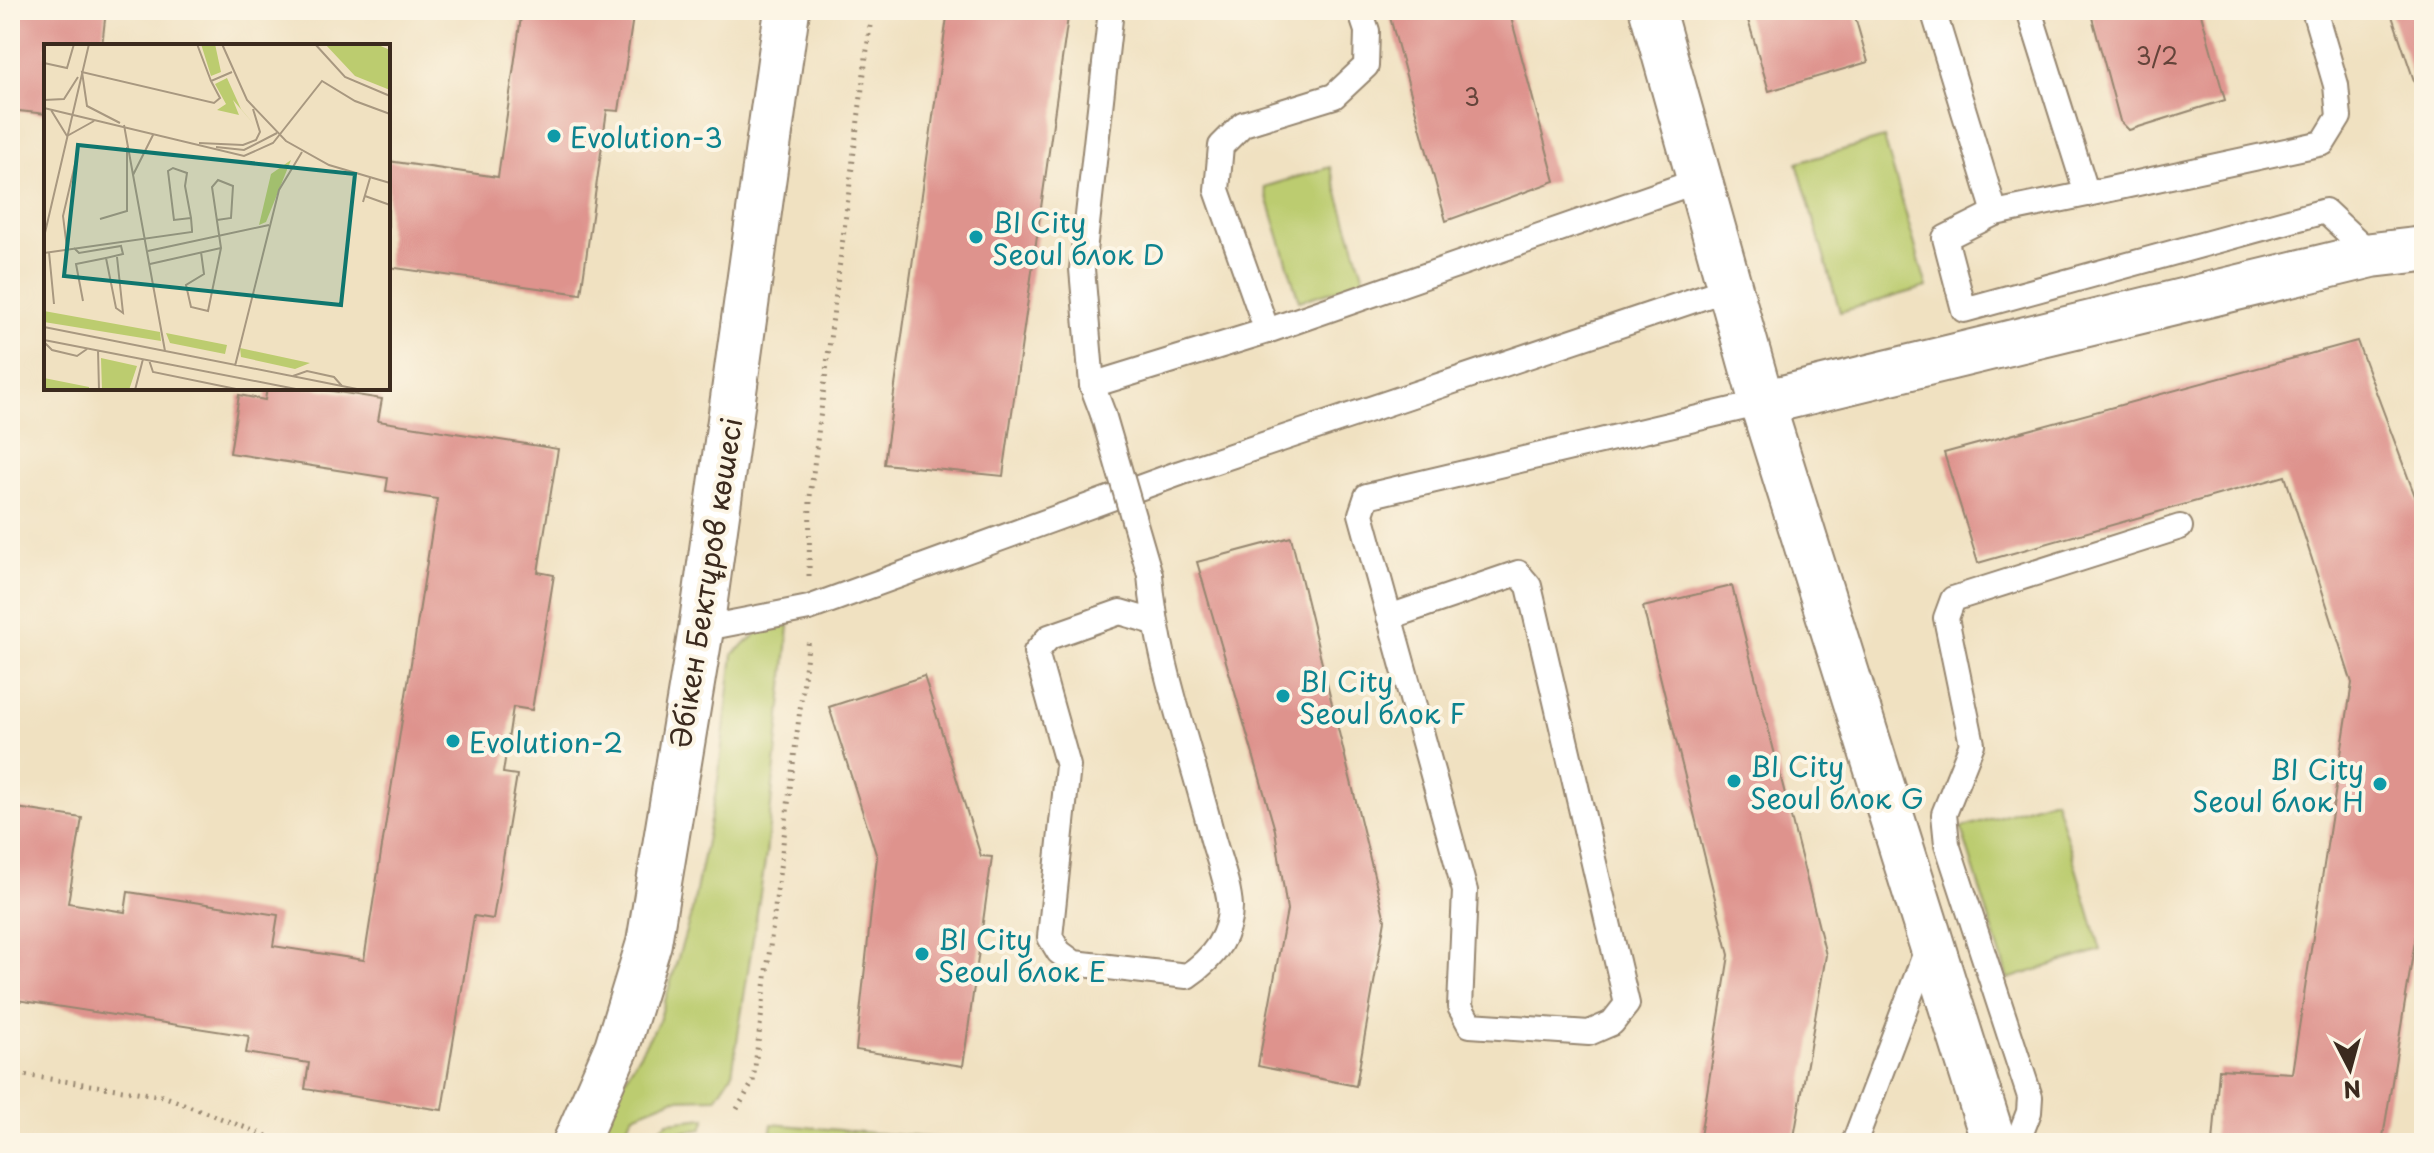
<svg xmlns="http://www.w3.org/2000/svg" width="2434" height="1153" viewBox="0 0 2434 1153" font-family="'Playpen Sans',sans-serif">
	<rect width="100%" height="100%" fill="#fcf5e5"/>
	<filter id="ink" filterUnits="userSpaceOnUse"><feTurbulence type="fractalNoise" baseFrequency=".0125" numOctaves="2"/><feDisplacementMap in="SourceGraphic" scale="16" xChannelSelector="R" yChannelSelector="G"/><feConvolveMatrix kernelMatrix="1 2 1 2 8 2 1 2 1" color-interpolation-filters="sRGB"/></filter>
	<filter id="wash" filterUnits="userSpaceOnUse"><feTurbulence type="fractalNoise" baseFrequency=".006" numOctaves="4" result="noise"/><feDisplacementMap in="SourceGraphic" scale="32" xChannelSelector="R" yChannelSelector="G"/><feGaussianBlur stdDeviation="1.8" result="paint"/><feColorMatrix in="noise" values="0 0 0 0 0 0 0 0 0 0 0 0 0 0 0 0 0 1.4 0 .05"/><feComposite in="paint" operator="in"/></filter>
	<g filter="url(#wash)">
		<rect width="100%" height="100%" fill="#f0e1c1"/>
		<g fill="#bccc6f" stroke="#7c7b46" stroke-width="2">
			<polygon points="1884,138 1927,287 1840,312 1797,163"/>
			<polygon points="1330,167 1365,281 1299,301 1264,187"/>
			<polygon points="790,617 766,855 732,1074 716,1098 673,1099 634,1115 616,1143 587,1143 659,1021 692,911 718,781 733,654 761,630"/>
			<polygon points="2055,799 2101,950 2008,979 1961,828"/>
			<polygon points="706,1118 702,1129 673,1133 661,1143 641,1143 668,1122"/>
			<polygon points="772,1124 987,1143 769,1143"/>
		</g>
		<g id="blocks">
			<g fill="#de938d">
				<polygon points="10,10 106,10 102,46 46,46 46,114 10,110"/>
				<polygon points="522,10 634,10 619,111 607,110 581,294 388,267 388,161 498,177"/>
				<polygon points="948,10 1069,10 1003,476 884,464"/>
				<polygon points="1388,10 1509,10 1555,181 1446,221"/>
				<polygon points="1745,10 1853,10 1868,62 1769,91"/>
				<polygon points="2090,10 2200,10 2225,100 2129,130 2120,121"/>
				<polygon points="2390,10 2424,10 2424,107 2423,107"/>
				<polygon points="2357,341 2424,520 2424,886 2382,1143 2213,1143 2219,1069 2292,1073 2352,683 2285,476 1978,563 1944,453"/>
				<polygon points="267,388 313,388 382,399 378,421 558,449 538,572 554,575 532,710 513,707 503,773 517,775 493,919 474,916 442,1110 305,1089 309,1063 246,1053 249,1036 10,999 10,807 82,818 68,903 125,912 128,892 278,915 273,946 364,960 437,499 386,491 388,478 230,453 239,395 265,400"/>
				<polygon points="1291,537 1385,920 1356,1086 1258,1066 1287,910 1275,830 1197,562"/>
				<polygon points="1732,586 1826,955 1793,1143 1699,1143 1729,955 1643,607"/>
				<polygon points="924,676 981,856 992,857 963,1066 856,1050 877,857 829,707"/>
			</g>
		</g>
	</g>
	<g filter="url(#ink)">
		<use href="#blocks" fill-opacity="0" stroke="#968670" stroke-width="2"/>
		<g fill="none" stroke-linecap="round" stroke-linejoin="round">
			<g stroke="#968670" stroke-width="28">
				<g id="lane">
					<polyline points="1933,10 1995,213"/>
					<polyline points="2029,10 2087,194 1995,213 1945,238 1964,310 2325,211 2372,255"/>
					<polyline points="2087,194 2323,143 2339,117 2336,85 2314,10"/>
					<polyline points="1267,331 1217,190 1221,146 1243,124 1334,96 1366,66 1367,31 1360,10"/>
					<polyline points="1092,385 1082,269 1111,10"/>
					<polyline points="1103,414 1092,385 1267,331 1700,180"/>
					<path d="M1150,575C1157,664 1191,750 1212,836C1218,858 1229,885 1230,907C1230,938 1211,960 1187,976L1074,963L1059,952L1050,937L1068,766L1036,652L1049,637L1120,612L1154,622"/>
					<polyline points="1389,617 1518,573 1529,586 1627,1004 1612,1023 1589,1033 1470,1025 1460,1007 1465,891 1361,514 1367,496 1762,403"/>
					<polyline points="701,629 809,608 1180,473 1730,288"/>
					<polyline points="1854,1143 1929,944"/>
					<polyline points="2017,1143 2029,1112 2030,1097 1947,844 1944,814 1972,744 1946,618 1953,599 2180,527"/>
				</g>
			</g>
			<g stroke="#968670" stroke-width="48">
				<g id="street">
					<polyline points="1652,10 1762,403 1994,1143"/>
					<polyline points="1762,403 2372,255 2424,249"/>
					<polyline points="575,1143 617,1047 649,943 701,629 787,10"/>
				</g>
			</g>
			<g stroke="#968670" stroke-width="5" stroke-dasharray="2 6" stroke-linecap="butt">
				<polyline points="809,576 810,497 872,10"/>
				<polyline points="10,1073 163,1096 285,1143"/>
				<polyline points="737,1109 753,1082 809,638"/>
			</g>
			<use href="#lane" stroke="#fff" stroke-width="24"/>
			<use href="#street" stroke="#fff" stroke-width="44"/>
			<g stroke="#968670" stroke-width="28" stroke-linecap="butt">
				<polyline id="lane-bridge" points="1103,414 1150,575"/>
			</g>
			<use href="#lane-bridge" stroke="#fff" stroke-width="24"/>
		</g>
	</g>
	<g fill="#0f9aa8" stroke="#fcf5e5" stroke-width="3">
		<circle cx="554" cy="136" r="8"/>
		<circle cx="976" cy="237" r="8"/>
		<circle cx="1283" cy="696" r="8"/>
		<circle cx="453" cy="741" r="8"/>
		<circle cx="1734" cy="781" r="8"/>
		<circle cx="2380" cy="784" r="8"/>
		<circle cx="922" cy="954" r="8"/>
	</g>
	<g text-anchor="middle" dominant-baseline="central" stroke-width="8" stroke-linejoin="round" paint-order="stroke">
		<g font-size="24" fill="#64443a">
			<text x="2157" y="55">3/2</text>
			<text x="1472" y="96">3</text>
		</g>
		<g font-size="28" fill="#0d838f" stroke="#fcf5e5" text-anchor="start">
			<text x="570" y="136">Evolution-3</text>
			<text x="992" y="221">BI City<tspan x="992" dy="32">Seoul блок D</tspan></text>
			<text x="1299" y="680">BI City<tspan x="1299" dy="32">Seoul блок F</tspan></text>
			<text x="469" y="741">Evolution-2</text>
			<text x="1750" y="765">BI City<tspan x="1750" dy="32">Seoul блок G</tspan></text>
			<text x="2364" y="768" text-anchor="end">BI City<tspan x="2364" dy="32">Seoul блок H</tspan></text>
			<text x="938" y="938">BI City<tspan x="938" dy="32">Seoul блок E</tspan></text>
		</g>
		<g font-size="28" fill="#3b2a1e" stroke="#fcf5e5">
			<text transform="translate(705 583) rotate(-81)">Әбікен Бектұров көшесі</text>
		</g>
	</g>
	<g transform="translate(44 44)">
		<rect width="346" height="346" fill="#f0e1c1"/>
		<path d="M157,0H171L177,28L167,32ZM281,0H332L346,6V46L311,32ZM183,34L197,65L213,84L189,56L195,71L173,66L182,60L171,40ZM247,116L222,178L215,181L227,130ZM0,267L116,288L117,297L0,278ZM122,289L183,301L181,310L126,299ZM196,304L266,319L251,325L197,313ZM57,314L93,322L85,346H58ZM0,334L45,343V346H0Z" fill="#bccc6f"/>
		<path fill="none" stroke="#a89880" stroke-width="2" d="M153,0L167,37M178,0L203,56L242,97L285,121L346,139M271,0L301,33L346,52M0,19L23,24L30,0M0,56L20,55L34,33M0,64L200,112L229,99L278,37L311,57L346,70M7,66L23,92L50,77M76,79L43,62L38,28L170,59L176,54L167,37L188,28M80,81L121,307M155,99L199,101L212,96L216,88L209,65M172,103L200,106L233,89M89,131L109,91M321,152L346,161M319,158L326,134M56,175L83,167V103M0,193L45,0M23,204L19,172L32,116M30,204L35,209L77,202L79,210L62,214L72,264L79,269L73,213M104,207L225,181M5,208L10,260M157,208L160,230L142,241L147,263L164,267L177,204M0,209L148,188V186L147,174L141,142L143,129L129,124L124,127L130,176L147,174M106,220L177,204L168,143L174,136L189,142L187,174L173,176M39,257L32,220L62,214M0,283L318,346M0,296L257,346M0,298L8,306L33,312L43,305M54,306L55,346M105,316L109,328L197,346M191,322L235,146L258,108M249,332L263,327L290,333L298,342M315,345L343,346M91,346L99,315"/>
		<path fill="#0f766e" fill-opacity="0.15" stroke="#0f766e" stroke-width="4" d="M34,101L311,130L297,261L20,232Z"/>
		<rect width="346" height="346" fill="none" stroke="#3b2a1e" stroke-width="4"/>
	</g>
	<rect width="2434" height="1153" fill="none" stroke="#fcf5e5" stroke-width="40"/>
	<g transform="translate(2350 1069) rotate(174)" stroke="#fcf5e5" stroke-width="6" paint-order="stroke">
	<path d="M0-6L14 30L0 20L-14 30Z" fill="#3b2a1e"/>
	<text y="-12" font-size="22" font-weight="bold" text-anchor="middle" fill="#3b2a1e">N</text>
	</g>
</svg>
